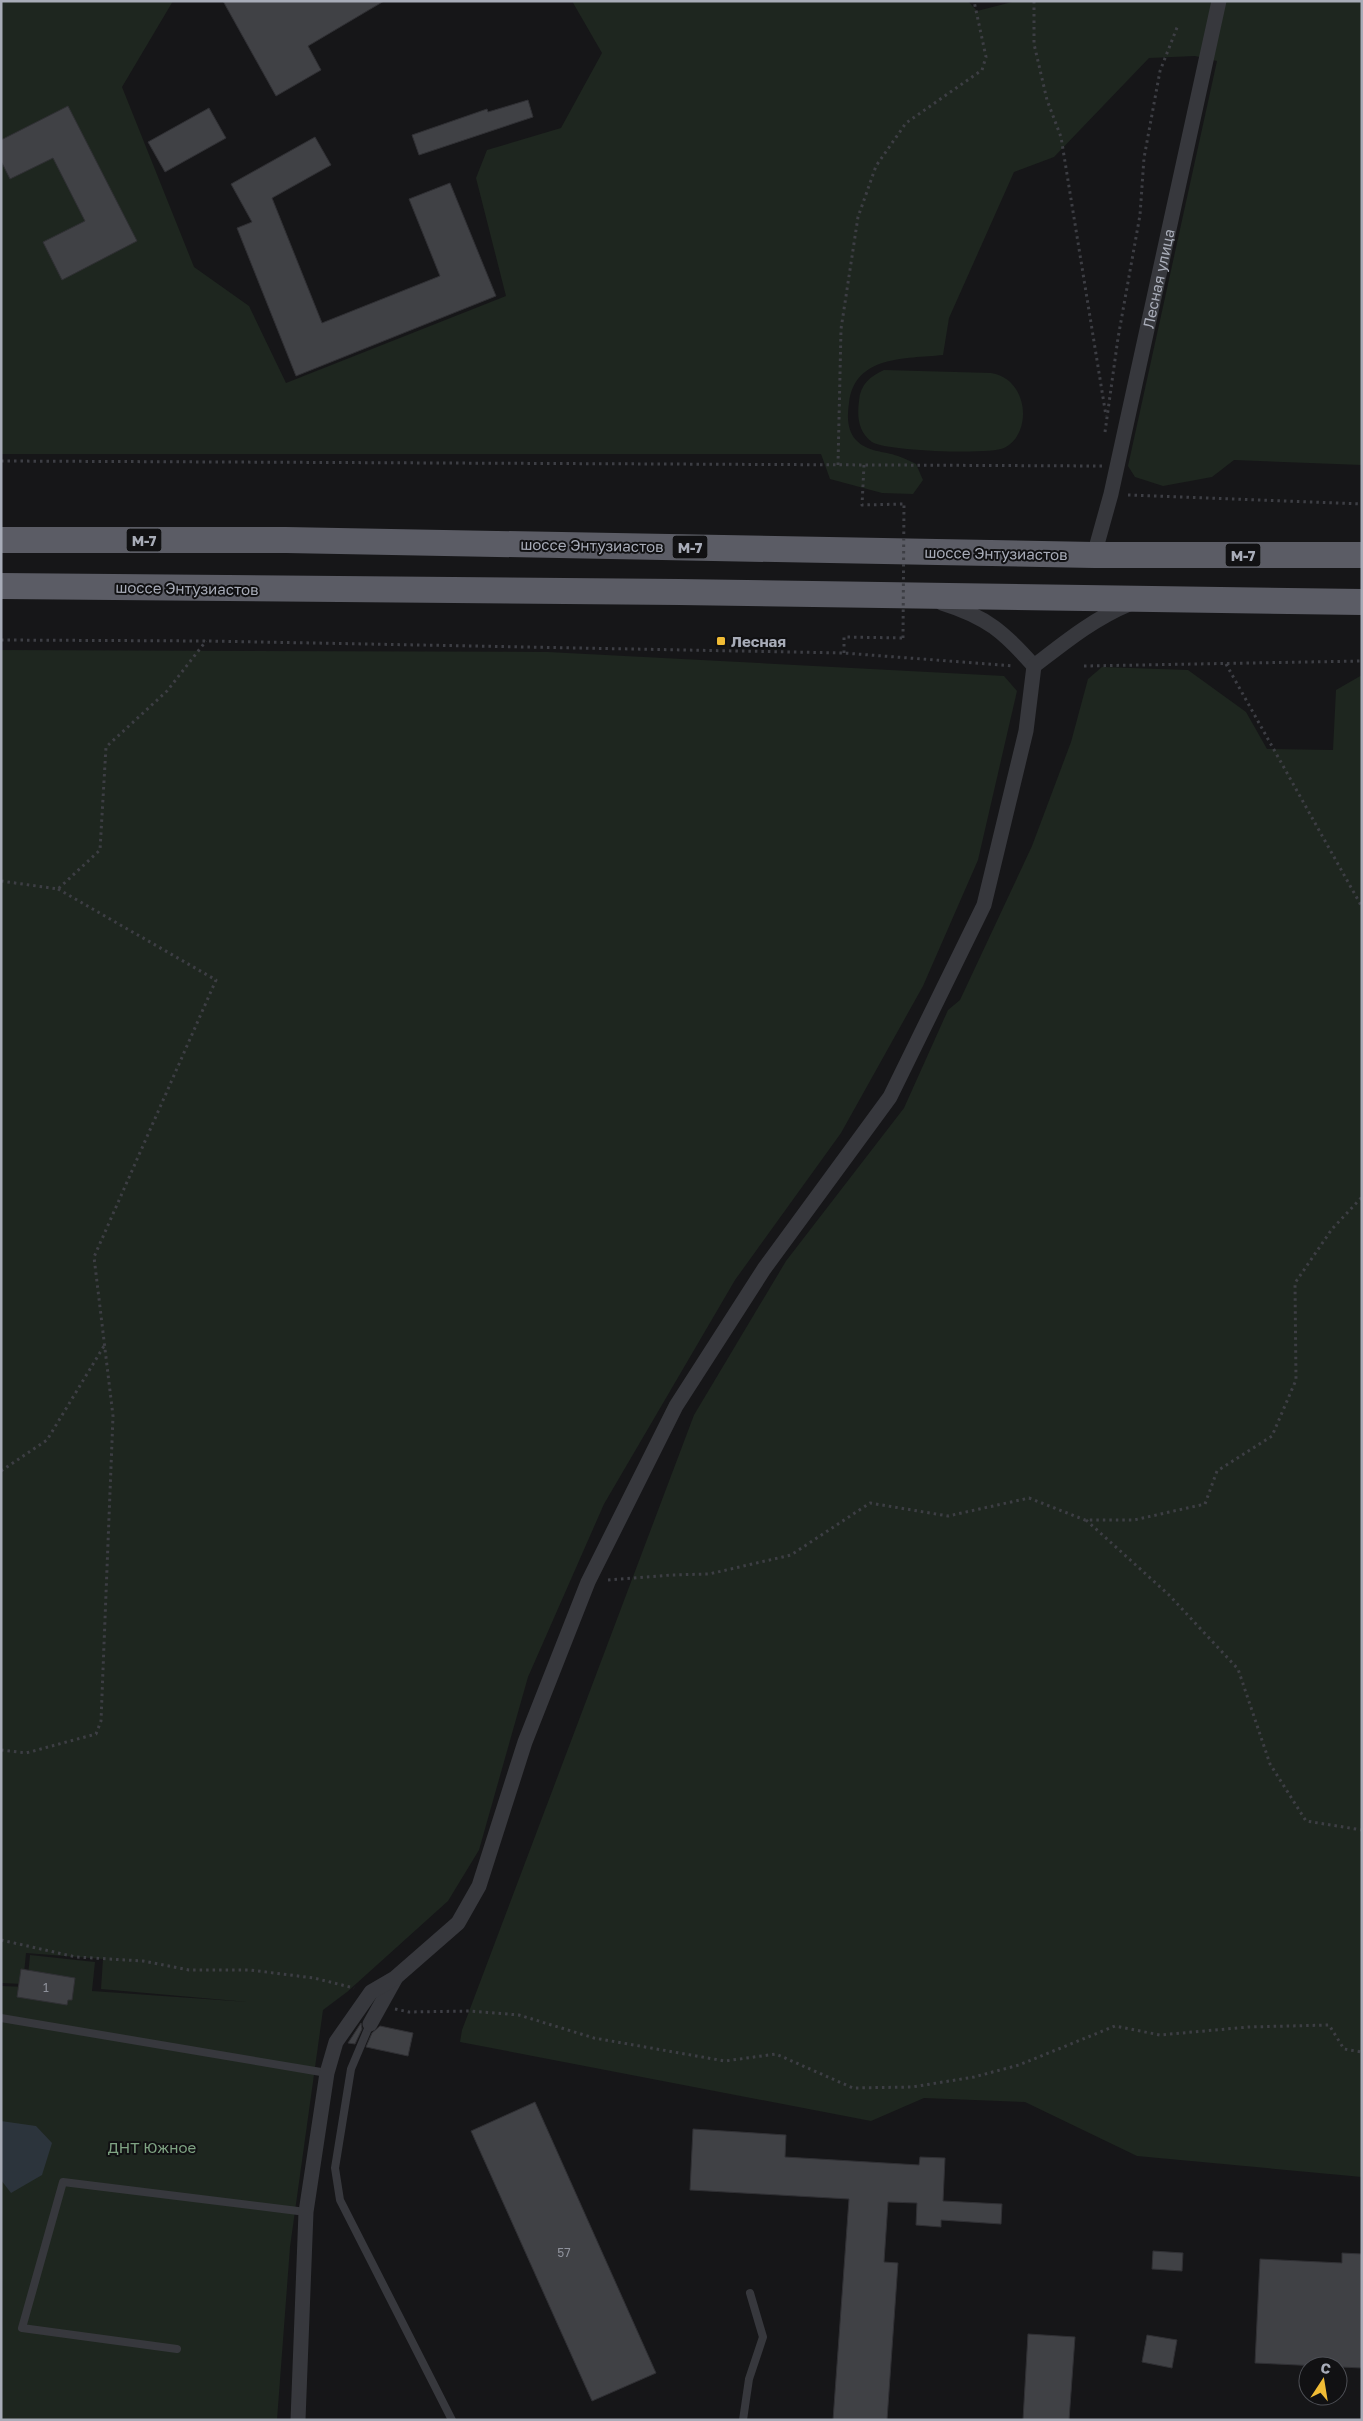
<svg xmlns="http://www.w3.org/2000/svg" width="1363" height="2421" viewBox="0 0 1363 2421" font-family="'Golos Text',sans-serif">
	<rect width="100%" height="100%" fill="#161618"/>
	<g fill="#1e261f">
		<path d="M1,1H173L122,87L194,267L249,306L286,383L506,296L476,178L487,150L561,128L602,53L572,1H968L977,11L1016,1H1362V465L1234,460L1212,477L1163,486L1135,477L1128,466L1217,61L1195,56L1149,58L1054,157L1014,172L949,318L943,355C905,359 855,355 849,403C847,416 847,430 856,440C867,452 884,451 898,456C904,458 910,461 916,464L923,480L913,494L882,493L830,479L821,454H1Z"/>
		<path d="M884,370L991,373C1029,379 1033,434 1004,448C990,455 884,451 872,442C858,432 857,416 859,401C860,385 870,376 884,370Z"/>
		<polygon points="1,650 548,652 1004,676 1017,691 978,860 923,986 841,1133 735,1280 604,1504 528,1677 479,1850 448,1901 347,1992 323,2010 290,2247 277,2420 1,2420 1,1986 27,1987 30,1955 95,1962 92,1991 248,2002 101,1989 103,1959 26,1953 23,1984 1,1983"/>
		<polygon points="1102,667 1188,670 1246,712 1267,749 1333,750 1336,690 1362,675 1362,2177 1137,2156 1025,2102 924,2098 871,2121 460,2042 462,2030 694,1415 786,1261 904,1108 948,1010 960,1000 1032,846 1071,742 1088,679"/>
	</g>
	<polygon fill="#2c343c" points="1,2121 36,2126 52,2143 42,2175 11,2193 1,2180"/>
	<g fill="#404145" stroke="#303034">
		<polygon points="223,1 384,1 308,46 321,70 276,96"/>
		<polygon points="528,100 533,117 419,155 412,135 487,109 488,112"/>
		<polygon points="68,106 137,241 62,280 43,242 85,221 53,158 10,179 1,161 1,140"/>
		<polygon points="209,108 226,138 165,172 148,142"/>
		<polygon points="315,137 331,165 272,198 322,323 440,276 409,199 450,183 496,296 296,376 237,228 252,222 231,184"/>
		<polygon points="21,1969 75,1978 72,2000 68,2000 67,2005 17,1997"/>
		<polygon points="361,2023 362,2029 355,2044 348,2043"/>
		<polygon points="380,2026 413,2033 408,2056 366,2047 372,2033"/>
		<polygon points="535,2102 656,2373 592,2401 471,2131"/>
		<polygon points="693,2129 786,2135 785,2157 919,2165 920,2157 945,2158 943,2201 1002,2204 1001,2224 941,2220 941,2227 916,2225 917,2203 888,2202 884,2262 898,2263 887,2420 833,2420 849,2199 690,2190"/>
		<polygon points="1153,2251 1183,2253 1182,2271 1152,2269"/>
		<polygon points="1342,2253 1362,2254 1362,2368 1255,2363 1260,2259 1342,2263"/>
		<polygon points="1028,2334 1075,2337 1069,2420 1023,2420"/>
		<polygon points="1147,2335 1177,2340 1172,2368 1142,2362"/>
	</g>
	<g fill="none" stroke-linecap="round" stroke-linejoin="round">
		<g stroke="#3d3e44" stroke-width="3" stroke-dasharray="2.5 4" stroke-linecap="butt">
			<polyline points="1034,1 1034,44 1047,100 1061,137 1106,416"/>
			<polyline points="1105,432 1118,338 1140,215 1144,158 1160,71 1178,25"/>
			<polyline points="1,461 1102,466"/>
			<polyline points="838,465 841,329 858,217 876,166 906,123 982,70 986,57 974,1"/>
			<polyline points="864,465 862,505 904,504"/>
			<polyline points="1128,495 1362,504"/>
			<polyline points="1,640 207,641 844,653 1013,666"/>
			<polyline points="844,653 844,637 903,638"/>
			<polyline points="1226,664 1362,907"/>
			<polyline points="1084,666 1362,661"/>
			<polyline points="1,881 58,889 100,850 106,747 167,691 206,641"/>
			<polyline points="1,1471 47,1440 104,1346"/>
			<polyline points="1086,1520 1169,1595 1238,1669 1270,1764 1306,1821 1362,1830"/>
			<polyline points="608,1580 671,1575 709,1574 791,1555 870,1503 948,1516 1029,1498 1085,1520 1134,1520 1205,1504 1217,1471 1272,1436 1296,1380 1295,1283 1332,1229 1362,1197"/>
			<polyline points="1,1750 26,1753 96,1734 101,1721 113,1416 94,1257 216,980 58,889"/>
			<polyline points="1,1940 76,1957 143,1961 189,1970 250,1970 314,1978 354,1988"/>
			<polyline points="395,2009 409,2012 470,2011 519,2015 594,2038 725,2061 776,2054 853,2088 912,2087 974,2077 1019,2065 1115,2026 1160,2035 1248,2027 1329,2025 1344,2049 1362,2052"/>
		</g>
		<g stroke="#37383d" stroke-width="8">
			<polyline points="1,2018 327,2073"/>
			<polyline points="370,2024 351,2069 335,2168 340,2200 452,2420"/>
			<polyline points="177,2349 22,2328 63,2182 306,2212"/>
			<polyline points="743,2420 749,2379 763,2337 750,2293"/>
		</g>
		<g stroke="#37383d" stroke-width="15">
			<path id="s1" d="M1094,555L1111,494L1219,1"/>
			<path d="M942,603C987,617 1004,632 1034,666"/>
			<polyline points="370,2024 395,1979"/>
			<path d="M298,2420L306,2212L327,2073L336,2042L371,1992L395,1978L458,1923L479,1886L525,1742L588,1582L676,1406L764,1269L890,1097L984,905L1026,731L1034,666C1064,643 1093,619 1129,604"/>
		</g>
		<g stroke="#5b5c65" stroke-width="26">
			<polyline points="1,540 286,540 1094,555 1362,555"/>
			<polyline points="1,586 679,592 1362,602"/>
		</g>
		<polyline stroke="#3d3e44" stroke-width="3" stroke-dasharray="2.5 4" stroke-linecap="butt" points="903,638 904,504"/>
	</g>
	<rect fill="#f1bc35" stroke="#111113" stroke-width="2" x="716" y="636" width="10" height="10" rx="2.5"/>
	<g text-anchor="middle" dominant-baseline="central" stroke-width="4" stroke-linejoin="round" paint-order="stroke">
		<g font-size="12" fill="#8e919b">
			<text x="46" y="1987">1</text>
			<text x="564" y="2252">57</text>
		</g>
		<g fill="#111113" stroke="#7b7e86" stroke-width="1">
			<rect x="126.5" y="528.5" width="35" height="23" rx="4"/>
			<rect x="672.5" y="535.5" width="35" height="23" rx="4"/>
			<rect x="1225.5" y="543.5" width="35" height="23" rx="4"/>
		</g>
		<g font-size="14" font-weight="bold" fill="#a8acb8">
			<text x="144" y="540">М-7</text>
			<text x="690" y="547">М-7</text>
			<text x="1243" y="555">М-7</text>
		</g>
		<g font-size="15" fill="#a8acb8" stroke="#111113">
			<text stroke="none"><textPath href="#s1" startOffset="284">Лесная улица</textPath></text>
			<text transform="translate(592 545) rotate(1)">шоссе Энтузиастов</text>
			<text transform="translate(996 553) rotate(1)">шоссе Энтузиастов</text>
			<text transform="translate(187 588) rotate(1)">шоссе Энтузиастов</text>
		</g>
		<g font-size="15" font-weight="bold" fill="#a8acb8" stroke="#111113" text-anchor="start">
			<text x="731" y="641">Лесная</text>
		</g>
		<g font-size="15" fill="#7fa383" stroke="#111113">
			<text x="152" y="2147">ДНТ Южное</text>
		</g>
	</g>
	<rect width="1363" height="2421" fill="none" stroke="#a8acb8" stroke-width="5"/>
	<g transform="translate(1323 2381) rotate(12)"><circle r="24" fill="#111113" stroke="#4d4f55"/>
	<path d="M0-4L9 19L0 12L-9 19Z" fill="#f1bc35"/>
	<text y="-8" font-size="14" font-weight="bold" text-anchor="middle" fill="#a8acb8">С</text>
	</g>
</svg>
